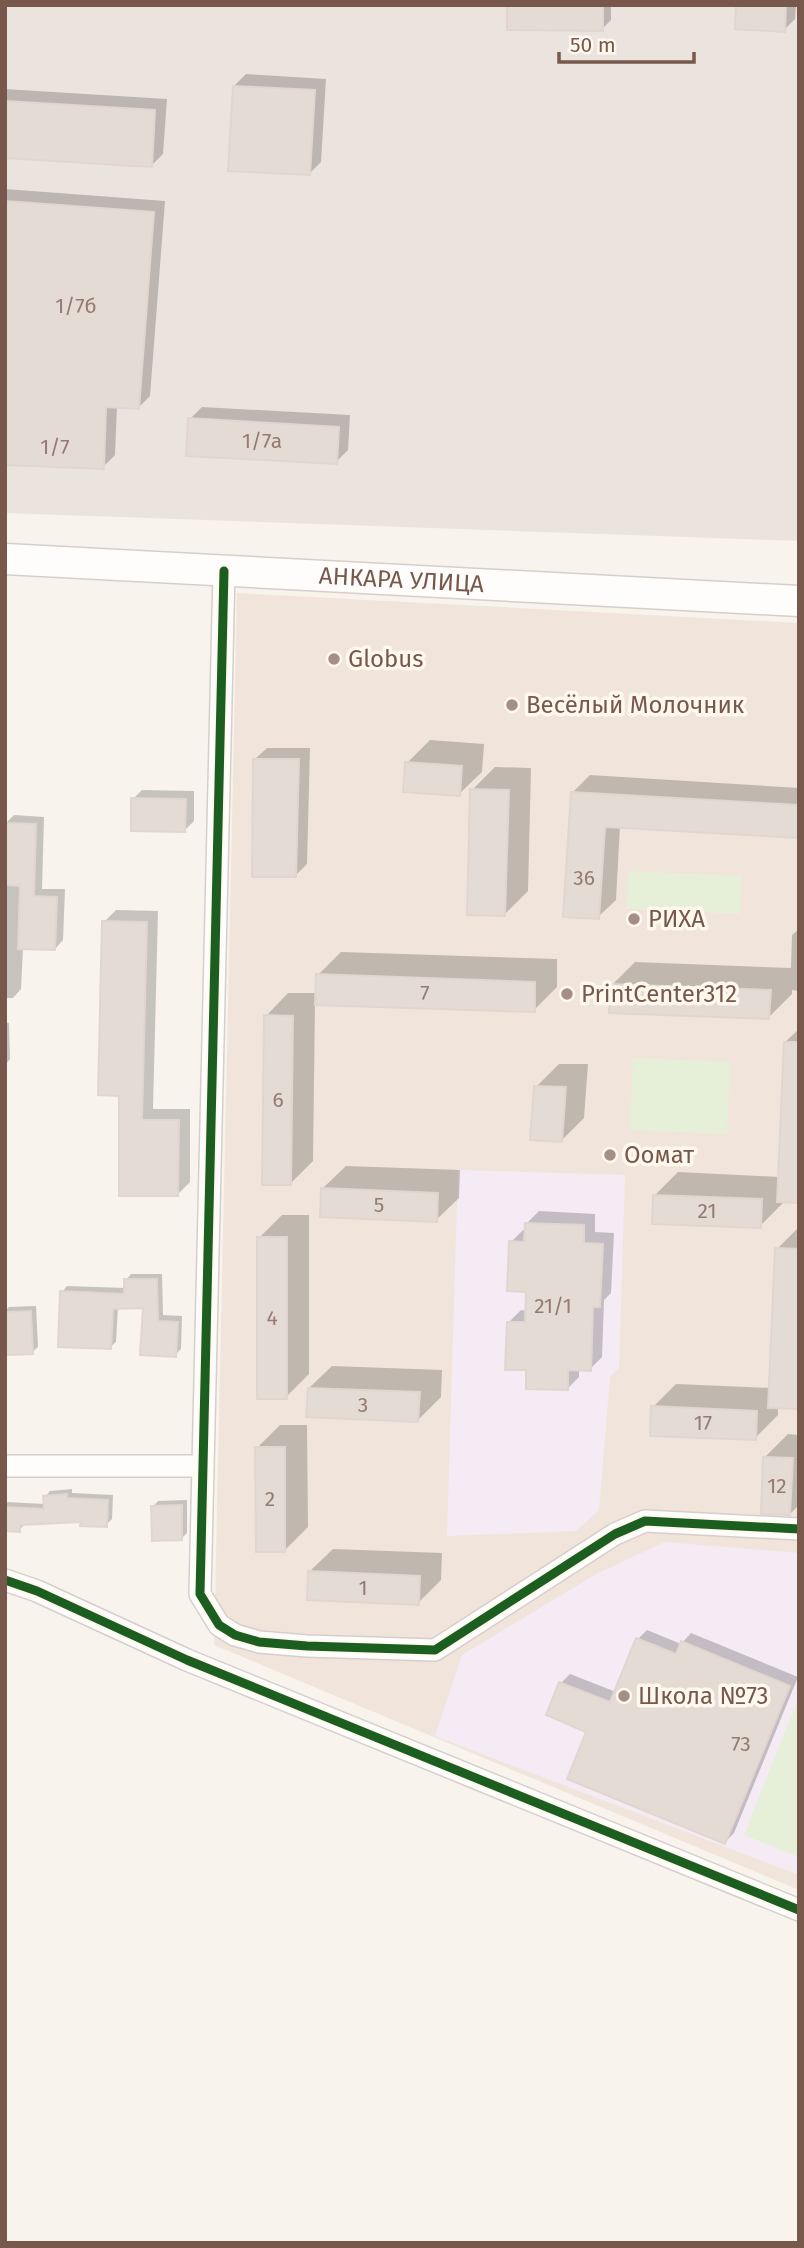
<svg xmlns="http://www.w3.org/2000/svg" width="804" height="2248" viewBox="0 0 804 2248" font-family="'Fira Sans',sans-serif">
	<rect width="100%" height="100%" fill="#f8f3ed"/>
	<polygon fill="#f1e5db" points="237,593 799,623 799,1890 214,1645"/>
	<polygon fill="#ebe3de" points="5,5 799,5 799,541 5,513"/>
	<g fill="#f4ebf4">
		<polygon points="458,1170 625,1175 619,1368 610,1377 599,1510 576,1531 447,1536"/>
		<polygon points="665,1542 799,1553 799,1875 435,1736 462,1655 598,1573"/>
	</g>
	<g fill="#e6efd8">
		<polygon points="628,871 742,876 740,914 627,909"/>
		<polygon points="633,1058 730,1062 727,1134 630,1130"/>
		<polygon points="799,1697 799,1857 744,1835"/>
	</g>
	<g fill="#0003">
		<polygon points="509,5 611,5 611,20 602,29"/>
		<polygon points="738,5 796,5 795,19 784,30"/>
		<polygon points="246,74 326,79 321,162 309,174 234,86"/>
		<polygon points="5,89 167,99 163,154 151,166 5,157"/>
		<polygon points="5,189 165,201 150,396 138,408 117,406 115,455 103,467 5,398"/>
		<polygon points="202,407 350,415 348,450 336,462 190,419"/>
		<polygon points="430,740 484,744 482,772 459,794 407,763"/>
		<polygon points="267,748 310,748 307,864 295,876 255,759"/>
		<polygon points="495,767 531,768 528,891 505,914 472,790"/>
		<polygon points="590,775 799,788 799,836 620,826 616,900 598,917 573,792"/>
		<polygon points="142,790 194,791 194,821 185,830 133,799"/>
		<polygon points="14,815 44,817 42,889 65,889 63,940 55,949 23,948 21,989 13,998 5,998 5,824"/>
		<polygon points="116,910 158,911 153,1109 190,1109 190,1182 178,1194 121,1094 104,922"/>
		<polygon points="799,929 799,991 792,990 792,994 769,1017 612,985 635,962 791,968 792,935"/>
		<polygon points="341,952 557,959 557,987 534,1010 315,1003 313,1161 290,1184 266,1016 288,993 317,993 318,975"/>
		<polygon points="5,1023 9,1023 10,1059 5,1065"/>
		<polygon points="799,1029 799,1201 784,1201 783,1203 760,1226 655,1195 678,1172 780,1177 785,1042"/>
		<polygon points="559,1064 588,1064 584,1118 561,1141 536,1087"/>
		<polygon points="346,1166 460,1170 459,1198 436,1220 323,1188"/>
		<polygon points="539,1211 595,1214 595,1232 614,1233 611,1293 604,1300 602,1357 590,1369 579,1369 579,1377 567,1389 528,1369 509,1322 521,1310 527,1311 528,1290 511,1242 523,1230 526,1230 527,1223"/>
		<polygon points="282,1215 309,1215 309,1374 286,1397 259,1238"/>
		<polygon points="799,1227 799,1405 797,1407 778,1406 778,1415 755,1438 653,1407 676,1384 771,1388 777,1249"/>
		<polygon points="131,1274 162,1274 163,1315 182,1316 181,1349 175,1355 145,1306 118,1307 116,1342 110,1347 62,1292 67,1286 126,1288 126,1280"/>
		<polygon points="36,1306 38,1347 32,1352 5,1353 5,1311 9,1307"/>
		<polygon points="332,1366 442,1370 441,1397 418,1420 309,1388"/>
		<polygon points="280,1425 307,1425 308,1527 285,1550 257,1448"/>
		<polygon points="788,1434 799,1435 799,1505 790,1514 765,1457"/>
		<polygon points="72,1489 72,1493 113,1495 112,1519 106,1525 82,1520 26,1523 19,1530 5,1529 5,1502 45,1504 45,1497 50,1491"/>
		<polygon points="187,1500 187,1533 182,1538 153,1507 158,1501"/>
		<polygon points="333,1549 442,1553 441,1580 418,1603 310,1571"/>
		<polygon points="647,1630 681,1644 691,1633 798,1677 734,1833 725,1842 588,1731 548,1714 561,1683 570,1674 616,1692 638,1639"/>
	</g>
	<g fill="#e5dbd5" stroke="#e1d6cf" stroke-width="2">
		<polygon points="507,5 603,5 603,31 507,30"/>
		<polygon points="736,5 786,5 785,32 735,29"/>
		<polygon points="233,86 315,90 310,175 228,171"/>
		<polygon points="5,101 155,110 152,167 5,158"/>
		<polygon points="5,201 154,212 139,409 106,407 104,469 5,465"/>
		<polygon points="188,418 339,427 337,464 186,456"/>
		<polygon points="253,759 299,759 296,877 252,877"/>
		<polygon points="405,762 462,766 460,796 403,792"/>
		<polygon points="470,789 509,790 505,916 467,915"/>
		<polygon points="571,792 799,805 799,838 605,827 599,919 563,917"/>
		<polygon points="131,798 186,799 185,832 131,831"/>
		<polygon points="5,823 36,824 34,896 57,897 55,950 18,949 20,886 5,885"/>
		<polygon points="102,921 147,922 142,1120 179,1120 178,1196 119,1196 119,1096 98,1095"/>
		<polygon points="316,974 535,982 535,1012 315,1005"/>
		<polygon points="610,984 771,990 769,1019 609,1013"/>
		<polygon points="264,1015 293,1016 291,1185 262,1185"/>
		<polygon points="784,1042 799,1042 799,1203 777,1202"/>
		<polygon points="534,1086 566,1087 562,1142 530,1140"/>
		<polygon points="321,1188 438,1193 437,1222 320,1217"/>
		<polygon points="653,1195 762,1199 761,1228 652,1224"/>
		<polygon points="525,1223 584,1225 584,1243 603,1244 600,1307 593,1307 591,1371 568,1370 568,1390 526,1389 526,1370 505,1370 507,1322 525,1322 526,1292 507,1291 509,1241 524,1242"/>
		<rect x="257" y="1237" width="30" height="162"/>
		<polygon points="775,1248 799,1249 798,1409 768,1408"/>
		<polygon points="124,1279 157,1279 158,1321 178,1322 176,1357 140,1355 143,1308 113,1309 111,1349 58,1347 60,1291 124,1294"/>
		<polygon points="31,1311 33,1354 5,1355 5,1312"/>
		<polygon points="308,1388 420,1392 418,1422 306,1417"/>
		<polygon points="651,1406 757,1411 756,1440 650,1436"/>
		<polygon points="255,1447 285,1447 285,1552 256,1552"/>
		<polygon points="763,1457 793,1458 790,1515 761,1514"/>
		<polygon points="67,1494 67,1498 108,1500 107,1527 80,1526 81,1522 20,1525 20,1532 5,1531 5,1507 44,1509 43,1496"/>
		<polygon points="182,1505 182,1540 152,1541 151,1506"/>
		<polygon points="308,1571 420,1576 419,1605 307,1600"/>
		<polygon points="636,1638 676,1654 681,1641 790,1686 725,1844 567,1779 586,1732 546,1715 559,1682 610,1702"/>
	</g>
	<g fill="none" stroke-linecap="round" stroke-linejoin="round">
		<g stroke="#d7ceca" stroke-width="24">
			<g id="street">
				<polyline points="224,571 200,1594 219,1625 235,1635 259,1642 307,1646 435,1650 615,1534 645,1521 799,1529"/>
				<polyline points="5,1466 203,1466"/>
				<polyline points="5,1580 37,1591 187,1660 799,1910"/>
			</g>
		</g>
		<g stroke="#d8cec9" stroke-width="33">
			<g id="secondary">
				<path id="s1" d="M5,559L799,601"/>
			</g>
		</g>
		<use href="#street" stroke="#fefdfc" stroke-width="21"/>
		<use href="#secondary" stroke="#fefdfc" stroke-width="30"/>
		<g stroke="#fff8ef" stroke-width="13">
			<g id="cycleway">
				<polyline points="224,571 200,1594 219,1625 235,1635 259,1642 307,1646 435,1650 615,1534 645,1521 799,1529"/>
				<polyline points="5,1580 37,1591 187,1660 799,1910"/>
			</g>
		</g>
		<use href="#cycleway" stroke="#1b5e20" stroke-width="9"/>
	</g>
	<g fill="#a58e84" stroke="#fff8ef" stroke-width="2.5">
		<circle cx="334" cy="659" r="7"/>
		<circle cx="512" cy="705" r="7"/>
		<circle cx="634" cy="919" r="7"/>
		<circle cx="567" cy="994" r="7"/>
		<circle cx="610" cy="1155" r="7"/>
		<circle cx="624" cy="1696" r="7"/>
	</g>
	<g text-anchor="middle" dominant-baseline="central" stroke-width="7" stroke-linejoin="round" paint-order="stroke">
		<g font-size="21" fill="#957b70">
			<text x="76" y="306">1/7б</text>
			<text x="262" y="441">1/7а</text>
			<text x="55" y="447">1/7</text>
			<text x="584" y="878">36</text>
			<text x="425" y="993">7</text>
			<text x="278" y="1100">6</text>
			<text x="379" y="1205">5</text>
			<text x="707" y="1211">21</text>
			<text x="553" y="1306">21/1</text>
			<text x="272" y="1318">4</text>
			<text x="363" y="1405">3</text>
			<text x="703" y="1423">17</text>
			<text x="777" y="1486">12</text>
			<text x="270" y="1499">2</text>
			<text x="363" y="1588">1</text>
			<text x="741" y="1744">73</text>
		</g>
		<g font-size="24" fill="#78584b" stroke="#fff8ef">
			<text stroke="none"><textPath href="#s1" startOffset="397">АНКАРА УЛИЦА</textPath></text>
		</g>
		<g font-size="24" fill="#78584b" stroke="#fff8ef" text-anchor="start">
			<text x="348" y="659">Globus</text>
			<text x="526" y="705">Весёлый Молочник</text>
			<text x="648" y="919">РИХА</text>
			<text x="581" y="994">PrintCenter312</text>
			<text x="624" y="1155">Оомат</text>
			<text x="638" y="1696">Школа №73</text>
		</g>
	</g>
	<rect width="804" height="2248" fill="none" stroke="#78584b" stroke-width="14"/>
	<path d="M559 52v10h135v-10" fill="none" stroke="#78584b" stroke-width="3.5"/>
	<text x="570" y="52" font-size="21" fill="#78584b" stroke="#fff8ef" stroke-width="5" paint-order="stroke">50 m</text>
</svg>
